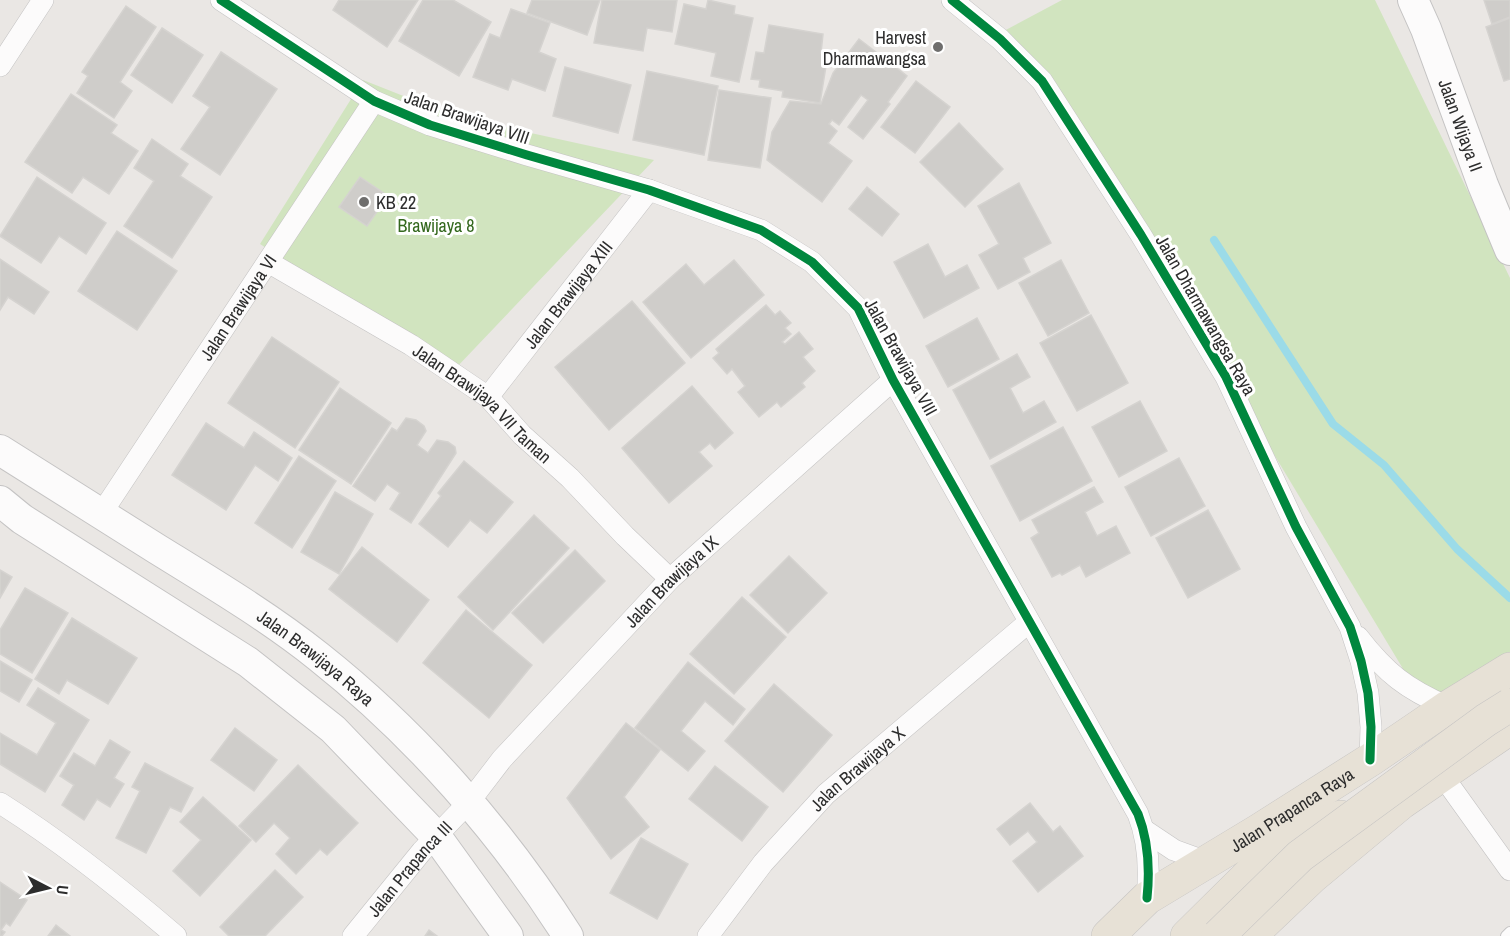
<svg xmlns="http://www.w3.org/2000/svg" width="1510" height="936" viewBox="0 0 1510 936" font-family="'Archivo Narrow',sans-serif">
	<rect width="100%" height="100%" fill="#eae7e4"/>
	<g fill="#d1e4bf">
		<polygon points="1062,0 1375,0 1510,278 1510,659 1426,707 1048,79 1002,32"/>
		<polygon points="363,80 454,116 654,160 455,369 260,244"/>
	</g>
	<g fill="none" stroke-linecap="round" stroke-linejoin="round">
		<polyline stroke="#9bdbe8" stroke-width="8" points="1214,240 1333,424 1384,465 1457,549 1510,598"/>
	</g>
	<g fill="#cfcdca" stroke="#d5d3d0" stroke-width="1.5">
		<polygon points="339,0 418,0 387,47 333,10"/>
		<polygon points="423,0 453,0 491,22 459,76 399,41"/>
		<polygon points="532,0 600,0 587,35 527,13"/>
		<polygon points="602,0 677,0 672,32 647,28 643,51 594,43"/>
		<polygon points="708,0 735,6 734,14 753,18 739,82 711,76 716,53 675,44 684,4 706,9"/>
		<polygon points="1484,0 1510,0 1510,17 1492,24"/>
		<polygon points="126,6 156,27 120,82 132,91 114,118 77,93 88,76 82,72"/>
		<polygon points="511,9 550,23 539,52 556,59 545,91 512,79 508,90 473,77 490,34 500,38"/>
		<polygon points="1510,18 1510,79 1504,81 1486,27"/>
		<polygon points="769,25 823,34 821,53 828,54 820,103 782,97 783,91 759,87 760,80 751,79 756,52 764,53"/>
		<polygon points="162,28 203,55 172,103 131,75"/>
		<polygon points="859,39 907,76 888,102 890,104 863,139 848,127 868,100 861,95 839,125 832,120 829,124 837,131 828,143 852,161 822,202 767,160 772,132 790,101 821,104 833,73"/>
		<polygon points="221,52 277,89 220,175 181,149 210,107 193,96"/>
		<polygon points="565,67 631,85 618,133 553,116"/>
		<polygon points="647,71 718,86 704,155 633,140"/>
		<polygon points="916,81 950,107 915,153 881,127"/>
		<polygon points="719,90 771,98 760,168 708,160"/>
		<polygon points="71,94 117,125 111,133 138,151 109,194 83,177 72,193 25,162"/>
		<polygon points="959,123 1003,169 965,207 920,162"/>
		<polygon points="152,139 188,164 180,176 212,197 172,258 124,226 154,181 134,168"/>
		<polygon points="37,177 106,223 86,254 59,236 41,263 0,236"/>
		<polygon points="360,177 388,196 367,226 339,207"/>
		<polygon points="1019,183 1051,243 1023,258 1030,272 998,289 979,255 999,244 978,206"/>
		<polygon points="867,187 899,214 882,236 849,209"/>
		<polygon points="117,231 177,271 137,330 78,291"/>
		<polygon points="928,244 945,277 967,265 979,288 924,318 894,262"/>
		<polygon points="0,259 49,292 34,314 8,297 0,310"/>
		<polygon points="734,260 764,295 691,358 643,302 686,264 704,285"/>
		<polygon points="1061,260 1089,313 1048,336 1019,283"/>
		<polygon points="632,301 685,363 609,430 555,367"/>
		<polygon points="766,305 775,315 780,311 791,323 785,328 791,334 782,342 785,344 799,332 813,349 803,357 815,371 802,383 805,387 781,407 777,402 759,417 738,392 745,386 732,369 727,374 713,358 719,353 716,349"/>
		<polygon points="1091,315 1128,383 1077,411 1040,343"/>
		<polygon points="977,318 999,359 948,387 926,346"/>
		<polygon points="272,337 339,382 295,448 228,403"/>
		<polygon points="1017,354 1030,377 1010,388 1023,413 1044,401 1056,422 990,459 953,390"/>
		<polygon points="692,386 733,433 715,449 710,443 699,452 712,466 669,503 622,448"/>
		<polygon points="340,388 391,423 351,484 299,450"/>
		<polygon points="1140,401 1167,451 1119,477 1092,427"/>
		<polygon points="406,418 416,420 424,426 426,431 417,445 428,453 437,440 448,442 455,447 456,453 411,523 390,509 400,493 387,484 375,501 353,486 392,428 397,431"/>
		<polygon points="206,423 244,448 254,432 292,458 278,481 255,465 226,510 172,475"/>
		<polygon points="1063,427 1092,481 1020,521 991,466"/>
		<polygon points="299,456 336,481 292,548 255,523"/>
		<polygon points="1179,458 1205,506 1151,536 1125,487"/>
		<polygon points="464,461 513,502 487,533 470,520 448,547 419,524 441,496 438,493"/>
		<polygon points="1094,487 1103,502 1085,512 1097,536 1116,526 1130,553 1086,577 1080,565 1062,575 1060,573 1052,577 1031,538 1039,533 1032,520"/>
		<polygon points="335,492 373,514 339,574 301,552"/>
		<polygon points="1208,510 1240,569 1188,598 1156,538"/>
		<polygon points="534,515 569,548 493,630 458,597"/>
		<polygon points="362,547 429,600 397,642 329,589"/>
		<polygon points="575,550 605,581 543,643 512,613"/>
		<polygon points="789,556 827,593 788,633 750,595"/>
		<polygon points="0,570 12,577 0,598"/>
		<polygon points="25,588 68,613 32,673 0,654 0,630"/>
		<polygon points="742,597 786,637 734,694 690,654"/>
		<polygon points="466,610 532,665 489,718 423,663"/>
		<polygon points="72,618 137,658 108,704 67,680 59,694 35,679"/>
		<polygon points="0,661 32,680 19,702 0,691"/>
		<polygon points="688,662 745,709 733,725 705,701 681,731 705,751 688,771 635,728"/>
		<polygon points="774,684 832,735 783,792 725,741"/>
		<polygon points="38,688 89,720 45,792 0,764 0,733 37,755 56,723 27,705"/>
		<polygon points="626,723 660,750 624,797 649,827 611,859 567,798"/>
		<polygon points="235,728 277,760 254,791 211,760"/>
		<polygon points="110,740 130,752 114,778 124,784 110,807 97,799 84,820 62,805 74,785 60,776 74,753 95,766"/>
		<polygon points="145,763 193,788 181,812 170,807 146,853 116,838 140,791 132,787"/>
		<polygon points="298,765 358,823 327,855 320,849 296,874 276,854 290,838 274,823 256,842 239,826"/>
		<polygon points="715,766 768,807 742,841 689,799"/>
		<polygon points="203,797 251,840 200,896 173,871 201,840 180,822"/>
		<polygon points="1030,803 1053,832 1060,826 1083,856 1038,892 1013,861 1037,842 1028,831 1010,845 997,829"/>
		<polygon points="641,838 688,864 657,919 610,893"/>
		<polygon points="275,870 303,897 265,936 229,936 220,927"/>
		<polygon points="0,882 27,900 10,926 6,923 1,930 5,932 2,936 0,936"/>
		<polygon points="56,925 70,936 48,936"/>
		<polygon points="429,930 437,936 425,936"/>
	</g>
	<g fill="none" stroke-linecap="round" stroke-linejoin="round">
		<g stroke="#c4c3c3" stroke-width="12">
			<polyline id="lane" points="1506,936 1510,932"/>
		</g>
		<g stroke="#c4c3c3" stroke-width="22">
			<g id="street">
				<path d="M221,0L374,101L430,125L527,155L649,190L761,230L812,262L858,308L893,380L1138,814C1149,842 1150,869 1147,898"/>
				<polyline points="952,0 1000,39 1042,81 1141,235 1226,377 1296,527 1350,627 1361,661 1368,693 1371,727 1370,760"/>
				<polyline points="0,66 43,0"/>
				<path id="s1" d="M268,262L411,345L488,397L522,435L570,478L625,536L670,579"/>
				<path id="s2" d="M488,397L649,190"/>
				<path id="s3" d="M101,514L374,101"/>
				<path d="M1358,637C1386,673 1406,689 1448,707"/>
				<polyline points="1442,775 1510,870"/>
				<path d="M0,803C62,842 120,888 176,936"/>
				<polyline points="1144,830 1174,850 1207,862"/>
				<path id="s4" d="M353,936L422,851L469,802L502,759L670,579L893,380"/>
				<path id="s5" d="M708,936L763,863L826,794L1029,622"/>
			</g>
		</g>
		<g stroke="#c4c3c3" stroke-width="32">
			<g id="secondary">
				<path id="s6" d="M1413,0L1426,29L1483,185L1510,250"/>
				<path id="s7" d="M0,450C52,483 105,516 157,549C212,583 269,617 319,657C416,734 502,832 568,936"/>
				<polyline points="0,501 22,519 248,662 333,729 436,836 508,936"/>
			</g>
		</g>
		<g stroke="#c6c4c3" stroke-width="34">
			<g id="primary">
				<path id="s8" d="M1108,936L1147,898L1258,831L1370,760L1448,707L1510,669"/>
				<polyline points="1187,936 1271,853 1312,828 1341,817"/>
				<polyline points="1250,936 1312,877 1401,803 1510,728"/>
			</g>
		</g>
		<use href="#lane" stroke="#fcfbfb" stroke-width="10"/>
		<use href="#street" stroke="#fcfbfb" stroke-width="21"/>
		<use href="#secondary" stroke="#fcfbfb" stroke-width="30"/>
		<use href="#primary" stroke="#e7e1d6" stroke-width="33"/>
		<g stroke="#c6c4c3" stroke-width="34" stroke-linecap="butt">
			<polyline id="primary-bridge" points="1218,936 1300,856 1486,720 1510,705"/>
		</g>
		<use href="#primary-bridge" stroke="#e7e1d6" stroke-width="33"/>
		<g stroke="#fff" stroke-width="13">
			<g id="cycleway">
				<path d="M221,0L374,101L430,125L527,155L649,190L761,230L812,262L858,308L893,380L1138,814C1149,842 1150,869 1147,898"/>
				<polyline points="952,0 1000,39 1042,81 1141,235 1226,377 1296,527 1350,627 1361,661 1368,693 1371,727 1370,760"/>
			</g>
		</g>
		<use href="#cycleway" stroke="#00873e" stroke-width="9"/>
	</g>
	<g fill="#6f6e6d" stroke="#fff" stroke-width="2">
		<circle cx="938" cy="47" r="6"/>
		<circle cx="364" cy="202" r="6"/>
	</g>
	<g text-anchor="middle" dominant-baseline="central" stroke-width="6" stroke-linejoin="round" paint-order="stroke">
		<g font-size="18" fill="#2d2d2d" stroke="#fff" text-anchor="end">
			<text x="926" y="37">Harvest<tspan x="926" dy="21">Dharmawangsa</tspan></text>
			<text x="376" y="202" text-anchor="start">KB 22</text>
		</g>
		<g font-size="18" fill="#2d2d2d" stroke="#fff">
			<text transform="translate(467 117) rotate(19)">Jalan Brawijaya VIII</text>
			<text stroke="none"><textPath href="#s6" startOffset="134">Jalan Wijaya II</textPath></text>
			<text stroke="none"><textPath href="#s2" startOffset="130">Jalan Brawijaya XIII</textPath></text>
			<text stroke="none"><textPath href="#s3" startOffset="248">Jalan Brawijaya VI</textPath></text>
			<text transform="translate(1206 315) rotate(60)">Jalan Dharmawangsa Raya</text>
			<text transform="translate(901 357) rotate(61)">Jalan Brawijaya VIII</text>
			<text stroke="none"><textPath href="#s1" startOffset="258">Jalan Brawijaya VII Taman</textPath></text>
			<text stroke="none"><textPath href="#s4" startOffset="477">Jalan Brawijaya IX</textPath></text>
			<text stroke="none"><textPath href="#s7" startOffset="378">Jalan Brawijaya Raya</textPath></text>
			<text stroke="none"><textPath href="#s5" startOffset="225">Jalan Brawijaya X</textPath></text>
			<text stroke="none"><textPath href="#s8" startOffset="224">Jalan Prapanca Raya</textPath></text>
			<text stroke="none"><textPath href="#s4" startOffset="88">Jalan Prapanca III</textPath></text>
		</g>
		<g font-size="18" fill="#34681e" stroke="#fff">
			<text x="436" y="225">Brawijaya 8</text>
		</g>
	</g>
	<g transform="translate(48 888) rotate(97)" stroke="#ffffff" stroke-width="4.5" paint-order="stroke">
	<path d="M0-4.5L10 22L0 15L-10 22Z" fill="#2d2d2d"/>
	<text y="-9" font-size="16" font-weight="bold" text-anchor="middle" fill="#2d2d2d">U</text>
	</g>
</svg>
